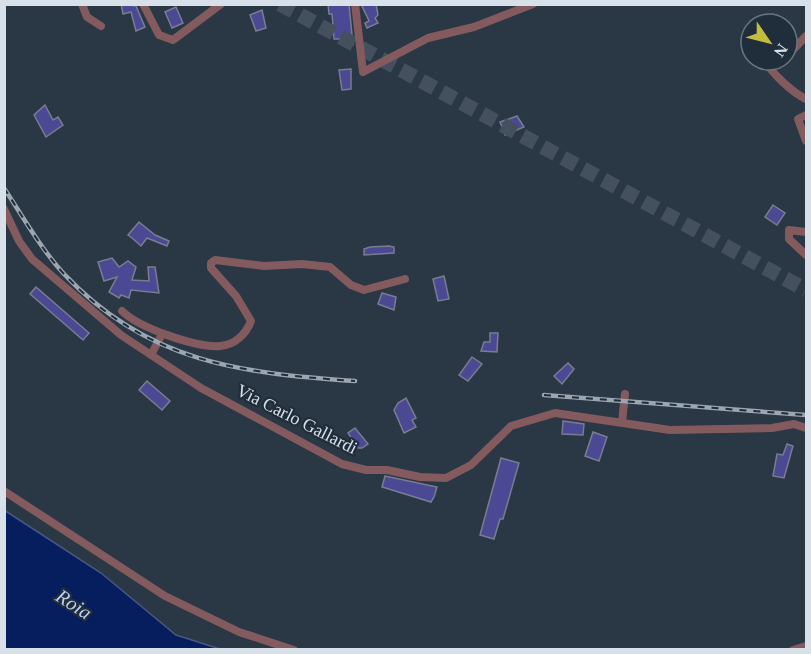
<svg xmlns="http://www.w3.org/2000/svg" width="811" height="654" viewBox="0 0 811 654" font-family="'Times New Roman',serif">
	<rect width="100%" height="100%" fill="#2a3744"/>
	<polygon fill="#061d5e" stroke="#455888" stroke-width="1.5" points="4,510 101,573 176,635 220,649 5,649"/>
	<g fill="#4c4994" stroke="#7a7c8f" stroke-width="1.5">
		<polygon points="121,4 136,6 145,27 136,31 131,12 123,14"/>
		<polygon points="328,4 349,4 353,45 340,44 340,39 334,39 332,14 329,14"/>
		<polygon points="361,4 376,4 378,15 375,18 378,23 367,28 365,23 369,21"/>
		<polygon points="176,7 183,23 172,28 165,12"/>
		<polygon points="262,10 266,28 256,31 250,15"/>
		<polygon points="351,69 351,89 342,90 339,70"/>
		<polygon points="45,105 53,120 58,117 63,125 46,137 34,115"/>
		<polygon points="517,116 524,127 505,135 500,122"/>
		<polygon points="773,205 785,213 777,225 765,217"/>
		<polygon points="139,222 155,235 169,241 167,246 147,238 141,246 132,238 128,235"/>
		<polygon points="389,246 394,247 394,253 364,255 364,249 370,247"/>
		<polygon points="112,258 119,267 128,261 136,267 132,280 149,281 148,267 155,267 159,293 131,290 129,298 121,295 119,298 109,292 117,277 104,281 98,262"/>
		<polygon points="444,276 449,299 438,301 433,279"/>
		<polygon points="36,287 89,333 83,340 30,294"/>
		<polygon points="382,293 396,297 394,310 378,304"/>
		<polygon points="490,333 498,333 497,352 481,351 484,342 490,342"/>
		<polygon points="472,357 482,364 468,381 459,375"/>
		<polygon points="568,363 574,369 562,384 554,376"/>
		<polygon points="147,381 170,401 162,410 139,390"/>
		<polygon points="406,398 416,418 412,420 416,427 404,433 394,410 398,403"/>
		<polygon points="563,421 584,424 583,435 562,434"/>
		<polygon points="355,428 368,444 362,448 358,448 348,433"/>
		<polygon points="593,432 607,437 599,461 585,456"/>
		<polygon points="787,444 793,446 784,478 773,476 777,454 783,455"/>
		<polygon points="501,458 519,463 503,519 500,519 494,539 480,535"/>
		<polygon points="385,476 437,487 434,497 431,502 382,487"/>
	</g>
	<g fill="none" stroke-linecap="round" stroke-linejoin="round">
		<polyline stroke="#44505d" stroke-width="15" stroke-dasharray="15 8" stroke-linecap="butt" points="280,4 806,290"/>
		<g stroke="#835a5d" stroke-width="8">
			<polyline points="82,4 87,17 101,26"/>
			<polyline points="143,4 159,35 173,40 221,4"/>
			<polyline points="355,4 363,72 428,38 474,27 533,4"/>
			<polyline points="787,52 792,51 806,36"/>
			<path d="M765,60C770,72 793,93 806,99"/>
			<polyline points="806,115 798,119 806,141"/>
			<polyline points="4,209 19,241 32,259 121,335 201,388 342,464 366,470 387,470 420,477 446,478 471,465 511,426 555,413 670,430 772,428 794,424 806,428"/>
			<polyline points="806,232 789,230 789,239 806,255"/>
			<path d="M122,311C139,328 197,348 220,346C235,345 246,334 251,321L236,296L211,268V263L215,260L264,266L302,264L330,267L351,285L364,290L405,279"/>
			<polyline points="151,355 162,334"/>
			<polyline points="622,422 625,394"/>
			<polyline points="4,491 165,596 239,632 294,650"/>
			<polyline points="793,650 806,646"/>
		</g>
		<g stroke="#9ca6b0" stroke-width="4.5">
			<g id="rail">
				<path d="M4,188C23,217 41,249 64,274C148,363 241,373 355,381"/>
				<polyline points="544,395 806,415"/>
			</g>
		</g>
		<use href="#rail" stroke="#202d3a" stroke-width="2" stroke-dasharray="7" stroke-linecap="butt"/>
	</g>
	<g text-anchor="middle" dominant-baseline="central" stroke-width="4.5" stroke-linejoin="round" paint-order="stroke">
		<g font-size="18" fill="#d8e0e9" stroke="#202d3a">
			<text transform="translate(297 419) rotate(27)">Via Carlo Gallardi</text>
		</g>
		<g font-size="20" font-style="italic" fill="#bbcef6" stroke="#202d3a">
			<text transform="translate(74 604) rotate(33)">Roia</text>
		</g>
	</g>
	<rect width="811" height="654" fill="none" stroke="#d8e0e9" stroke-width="12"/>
	<g transform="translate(769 42) rotate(125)"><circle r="28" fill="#202d3a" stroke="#6a7580" stroke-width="1.5"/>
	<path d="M0-4.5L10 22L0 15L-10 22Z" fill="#c3bd3f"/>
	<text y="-9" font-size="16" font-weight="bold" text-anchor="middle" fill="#d8e0e9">N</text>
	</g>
</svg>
